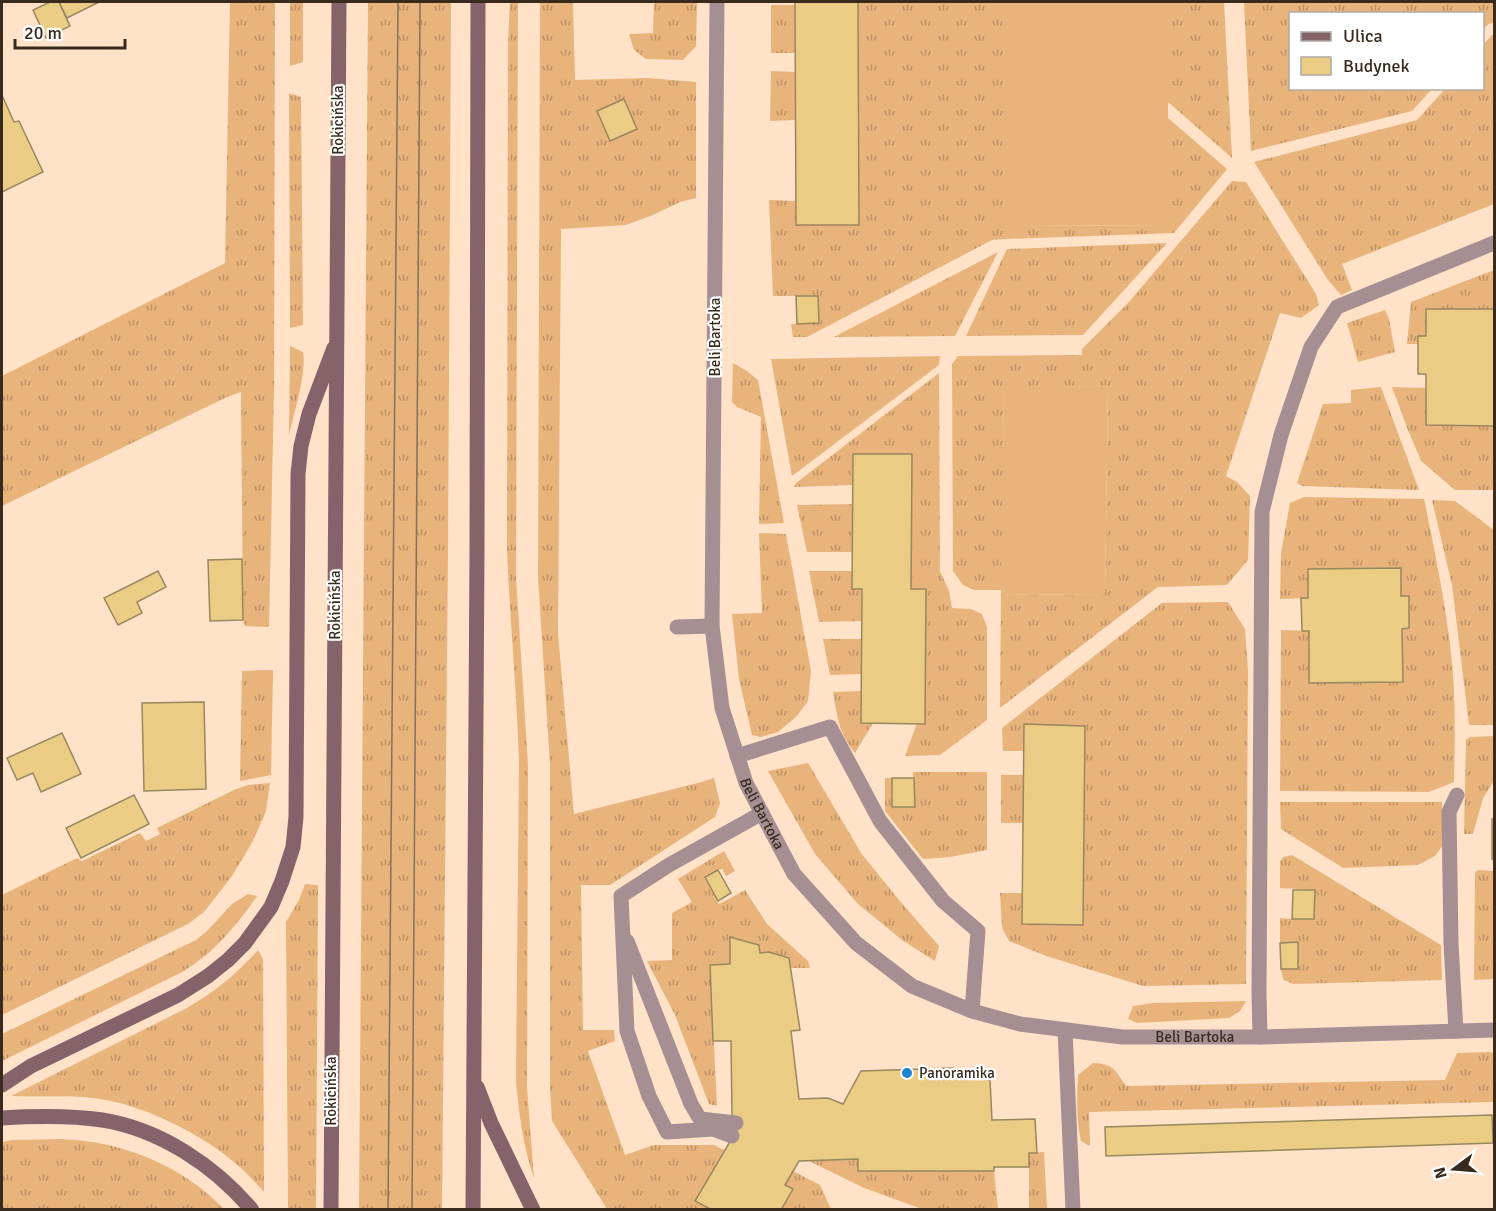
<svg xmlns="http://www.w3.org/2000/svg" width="1496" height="1211" viewBox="0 0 1496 1211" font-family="Signika,sans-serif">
	<defs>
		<pattern id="grass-tufts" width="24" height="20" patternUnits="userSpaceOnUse" patternTransform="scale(1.5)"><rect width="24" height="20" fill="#e9b37c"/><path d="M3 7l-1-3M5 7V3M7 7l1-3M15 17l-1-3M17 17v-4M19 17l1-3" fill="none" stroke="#be9265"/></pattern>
	</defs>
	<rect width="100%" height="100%" fill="#ffe2c7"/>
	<g fill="url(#grass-tufts)" fill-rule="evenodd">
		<polygon points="230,2 275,2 274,390 269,627 245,626 243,620 241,392 227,397 2,506 2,376 225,263"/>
		<polygon points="290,2 303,2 303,62 290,66"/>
		<polygon points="368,2 451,2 448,551 442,1209 359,1209"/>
		<path d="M510,2H518L516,577L528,765L527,1088L534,1178C523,1146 519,1114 516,1081L519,764C517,693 510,622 507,551L508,43Z"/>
		<path d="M540,2H573L575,80L647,78L696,82V198L680,202L653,215L626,225L561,229L558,634L574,814L698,783L714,778L720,803L715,817L610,885H581L583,1030H614L615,1041L588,1051L625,1155L654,1145H714L724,1150L696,1200L712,1209H607L552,1121L550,1088V764L538,577ZM624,99L637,128L610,140L597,111Z"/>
		<polygon points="654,2 697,2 696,46 683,60 646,59 634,50 629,34 653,33"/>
		<polygon points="858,2 1007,2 1008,225 1168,226 1168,118 1227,169 1174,233 1007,239 992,240 807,337 793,337 791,324 819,323 818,296 773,296 769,200 796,201 796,225 859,225"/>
		<polygon points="1168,2 1224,2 1232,158 1168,102"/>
		<polygon points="1244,2 1494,2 1494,23 1488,24 1483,30 1482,14 1290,14 1290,88 1432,89 1412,111 1251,151"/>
		<rect x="771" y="5" width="24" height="48"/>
		<polygon points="1492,35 1494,35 1494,204 1342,264 1352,290 1341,295 1328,280 1254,162 1417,120 1445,89 1482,88 1483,45"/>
		<polygon points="771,71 795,72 796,120 770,121"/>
		<polygon points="289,93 301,97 303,325 290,328"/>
		<polygon points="1232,181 1246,182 1316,294 1319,305 1301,318 1280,313 1226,476 1237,482 1250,496 1248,560 1227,585 1158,587 1000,708 1001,594 1105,595 1108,387 1004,386 1002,590 974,590 963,585 953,571 952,364 958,356 1082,355 1082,349 1128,303"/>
		<polygon points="1167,243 1083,335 966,336 1007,249"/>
		<polygon points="998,252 955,336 834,337"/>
		<polygon points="1494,270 1494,309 1426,309 1426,336 1418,336 1418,344 1407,344 1411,302"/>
		<polygon points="1385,310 1389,319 1395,352 1358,362 1347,323"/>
		<path d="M290,346L303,352C307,371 294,414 289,435Z"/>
		<polygon points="940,356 939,365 792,476 771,359"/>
		<polygon points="733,363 747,371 758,380 784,523 759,524 761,417 737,407 732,402"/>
		<polygon points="939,373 940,571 949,591 952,608 971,609 982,614 987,627 987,720 940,755 905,756 917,723 925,723 926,590 911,589 912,455 853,454 853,485 794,487 796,483"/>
		<polygon points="1381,387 1419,490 1302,486 1297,483 1323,404 1351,403 1351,390"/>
		<polygon points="1392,387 1426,388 1426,425 1494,426 1494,490 1455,490 1421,461 1408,430"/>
		<path d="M1304,497L1424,499C1434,547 1444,596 1450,644C1456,690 1455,736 1454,782L1429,792L1280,791L1281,630L1309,631V683L1403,682L1402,629L1409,628V596H1401V568L1308,569V598L1280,599L1281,553L1290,503Z"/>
		<polygon points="1432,500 1455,501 1494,530 1494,725 1469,725 1452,585"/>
		<polygon points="853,504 852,552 807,552 797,505"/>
		<polygon points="759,533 786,534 811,671 808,701 796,717 778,732 761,737 752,735 739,679 732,614 762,613"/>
		<polygon points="809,571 852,571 852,589 862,589 861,621 819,622"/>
		<polygon points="1228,602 1245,629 1248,670 1246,984 1143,986 1046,956 1009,941 1002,928 1000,893 1022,893 1022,924 1083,924 1085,726 1024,724 1024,751 1003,751 1002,728 1162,603"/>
		<polygon points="823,639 861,639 861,674 830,675"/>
		<polygon points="273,670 271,775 240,781 242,671"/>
		<path d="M861,691V723H873L855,753C839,734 837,716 833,692Z"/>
		<polygon points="1494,736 1494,781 1483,798 1473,834 1464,834 1466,740 1470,737"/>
		<polygon points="808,763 861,853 899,900 939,946 935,961 902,940 858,904 815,854 768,771"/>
		<polygon points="913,772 987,772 987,850 950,857 923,859 885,811 885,778 892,778 893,807 915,806"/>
		<rect x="1001" y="775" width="22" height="48"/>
		<polygon points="270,783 266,811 253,841 232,876 204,912 188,924 2,1015 2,895 77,858 82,861 140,833 146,841 160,834 157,828 236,789 248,785"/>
		<polygon points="1280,802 1442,802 1443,845 1435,856 1418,865 1343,868 1281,829"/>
		<polygon points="724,851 735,871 726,876 722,869 718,870 705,878 719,904 745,890 767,924 808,961 810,968 791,968 789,958 770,952 760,953 758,945 730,937 730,964 710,965 717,1106 709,1104 675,1015 647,961 672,960 672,913 692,902 678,879"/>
		<polygon points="1292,855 1441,945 1442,980 1293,984 1283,979 1281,969 1298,969 1298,943 1280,943 1280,918 1292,919 1314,890 1280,888 1280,862 1283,857"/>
		<polygon points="1478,870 1494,871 1494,979 1474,980 1475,873"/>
		<polygon points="305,884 318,885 316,1209 288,1209 286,922 299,900"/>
		<path d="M248,894L257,896C236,926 214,953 182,972L2,1061V1034L196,940L207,931L232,904Z"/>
		<path d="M258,950L263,959L264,1192C255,1182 245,1171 235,1163C199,1132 141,1104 94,1098C66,1095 38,1097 11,1096L187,1008C217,990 234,976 258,950Z"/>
		<polygon points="1246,1001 1240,1011 1229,1018 1137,1023 1128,1019 1133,1006 1154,1003"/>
		<path d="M1490,1052L1494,1053V1102L1089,1112L1090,1146L1081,1141C1076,1119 1077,1097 1078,1075L1093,1063C1114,1064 1115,1070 1126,1086L1445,1080L1457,1053Z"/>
		<path d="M61,1139C122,1141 181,1165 224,1209H2V1142L12,1140Z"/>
		<polygon points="1044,1152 1047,1209 1029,1209 1029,1153"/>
		<polygon points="858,1159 858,1171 994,1171 998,1209 922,1209 864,1188 807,1160"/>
		<polygon points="793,1171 820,1185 831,1209 781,1210 793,1189 785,1185"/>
	</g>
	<g fill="#e9b37c">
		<polygon points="1007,2 1168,2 1168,226 1007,225"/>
		<polygon points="1004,385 1108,387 1105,595 1001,594"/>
	</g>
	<g fill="#ebcc85" stroke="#99875e" stroke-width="1.5">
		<polygon points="50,2 59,2 70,26 46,38 33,10"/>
		<polygon points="59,2 99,2 67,18"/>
		<polygon points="795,2 858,2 859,225 796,225"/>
		<polygon points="2,95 14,122 19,121 43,172 2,192"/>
		<polygon points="624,99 637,129 610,141 597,111"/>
		<polygon points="796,296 818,296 819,323 797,324"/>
		<polygon points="1426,309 1494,309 1494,426 1426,425 1426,374 1418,374 1418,336 1426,336"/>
		<polygon points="853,454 912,454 911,589 926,589 925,724 861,723 862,589 852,589"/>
		<polygon points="242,559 243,620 210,621 208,560"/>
		<polygon points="1401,568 1401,596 1409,596 1409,628 1402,629 1403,682 1309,683 1309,631 1302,631 1301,598 1308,598 1308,569"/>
		<polygon points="158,571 166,587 137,602 142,613 118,625 104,598"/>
		<polygon points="204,702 206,789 144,791 142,703"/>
		<polygon points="1024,724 1085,726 1083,925 1022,924"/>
		<polygon points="62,733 81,774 41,792 33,773 17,780 7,758"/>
		<polygon points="892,778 914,778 915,807 892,807"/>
		<polygon points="134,795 149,824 81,858 66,828"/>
		<rect x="1492" y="819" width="2" height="40"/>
		<polygon points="718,870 731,893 718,901 705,877"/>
		<polygon points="1293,890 1315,890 1314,919 1292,919"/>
		<polygon points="730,937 759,945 760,953 769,952 789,958 800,1030 791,1031 799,1099 828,1098 843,1104 861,1071 953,1068 953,1074 977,1076 990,1080 992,1120 1035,1119 1037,1153 1029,1153 1029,1167 994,1167 994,1171 858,1171 858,1159 799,1161 785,1185 793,1189 781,1210 712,1210 695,1201 738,1128 732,1114 731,1041 713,1041 710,965 730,964"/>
		<polygon points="1298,942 1298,969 1281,969 1280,943"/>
		<polygon points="1492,1115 1493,1143 1106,1156 1105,1127"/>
	</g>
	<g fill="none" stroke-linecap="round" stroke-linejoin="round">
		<g stroke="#a58f93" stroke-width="15">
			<polyline points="677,627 712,626"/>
			<polyline points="627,941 691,1104 700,1119 736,1123"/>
			<polyline points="1065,1030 1073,1210"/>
			<polyline points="732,1136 713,1129 667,1132 649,1096 627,1031 621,896 669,865 762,813"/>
		</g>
		<g stroke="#a58f93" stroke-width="15">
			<path id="s1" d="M717,2L712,626L722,708L746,783L794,874L856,943L912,986L972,1011L1020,1024L1122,1037H1260L1494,1030"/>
			<polyline points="737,756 830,727 880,821 943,901 978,931 972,1011"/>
			<polyline points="1456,1031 1451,944 1449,812 1457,795"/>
			<polyline points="1260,1037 1259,993 1262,512 1281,435 1311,347 1337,307 1494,243"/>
		</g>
		<g stroke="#84646a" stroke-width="15">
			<polyline points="2,1085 31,1066 178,995 208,976 228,960 245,943 271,907 282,881 293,847 296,817 298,474 301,446 309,414 334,348"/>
			<polyline points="477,1087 491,1123 533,1210"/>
			<path d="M2,1118C35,1116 68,1115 102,1120C160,1129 215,1166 252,1210"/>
			<polyline points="331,1210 339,2"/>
			<polyline points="473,1210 477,551 478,2"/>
		</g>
		<g stroke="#85715e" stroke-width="1.5">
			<polyline points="388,1210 398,2"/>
			<polyline points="412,1210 420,2"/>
		</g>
	</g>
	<circle fill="#1c85cf" stroke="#fff" stroke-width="2" cx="907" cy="1073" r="6"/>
	<g text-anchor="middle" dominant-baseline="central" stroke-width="4.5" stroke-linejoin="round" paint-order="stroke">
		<g font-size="15" fill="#382b1d" stroke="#fff">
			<text transform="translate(338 120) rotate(-90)">Rokicińska</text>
			<text transform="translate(715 337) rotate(-90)">Beli Bartoka</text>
			<text transform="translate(335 605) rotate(-90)">Rokicińska</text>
			<text stroke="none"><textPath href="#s1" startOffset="820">Beli Bartoka</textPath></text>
			<text stroke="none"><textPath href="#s1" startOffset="1342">Beli Bartoka</textPath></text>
			<text transform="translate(331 1091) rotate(-90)">Rokicińska</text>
		</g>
		<g font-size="15" fill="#382b1d" stroke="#fff" text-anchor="start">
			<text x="919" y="1073">Panoramika</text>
		</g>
	</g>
	<rect width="1496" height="1211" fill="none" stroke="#382b1d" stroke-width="6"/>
	<rect x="1289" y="12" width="195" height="78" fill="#ffffff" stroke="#afaaa5" stroke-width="1.5"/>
	<rect x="1301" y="32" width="30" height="9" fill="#84646a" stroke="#afaaa5" stroke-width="1.5"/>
	<text x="1343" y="42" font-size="18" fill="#382b1d">Ulica</text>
	<rect x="1301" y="57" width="30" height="18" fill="#ebcc85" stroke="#afaaa5" stroke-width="1.5"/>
	<text x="1343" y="72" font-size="18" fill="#382b1d">Budynek</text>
	<g transform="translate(1454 1169) rotate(254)" stroke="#ffffff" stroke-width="4.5" paint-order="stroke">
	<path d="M0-4.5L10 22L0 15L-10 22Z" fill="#382b1d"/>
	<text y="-9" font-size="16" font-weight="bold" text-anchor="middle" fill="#382b1d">N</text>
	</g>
	<path d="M15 39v9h110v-9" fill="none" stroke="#382b1d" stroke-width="3"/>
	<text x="24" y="39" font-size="18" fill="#382b1d" stroke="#ffffff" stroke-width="4.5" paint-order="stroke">20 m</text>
</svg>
